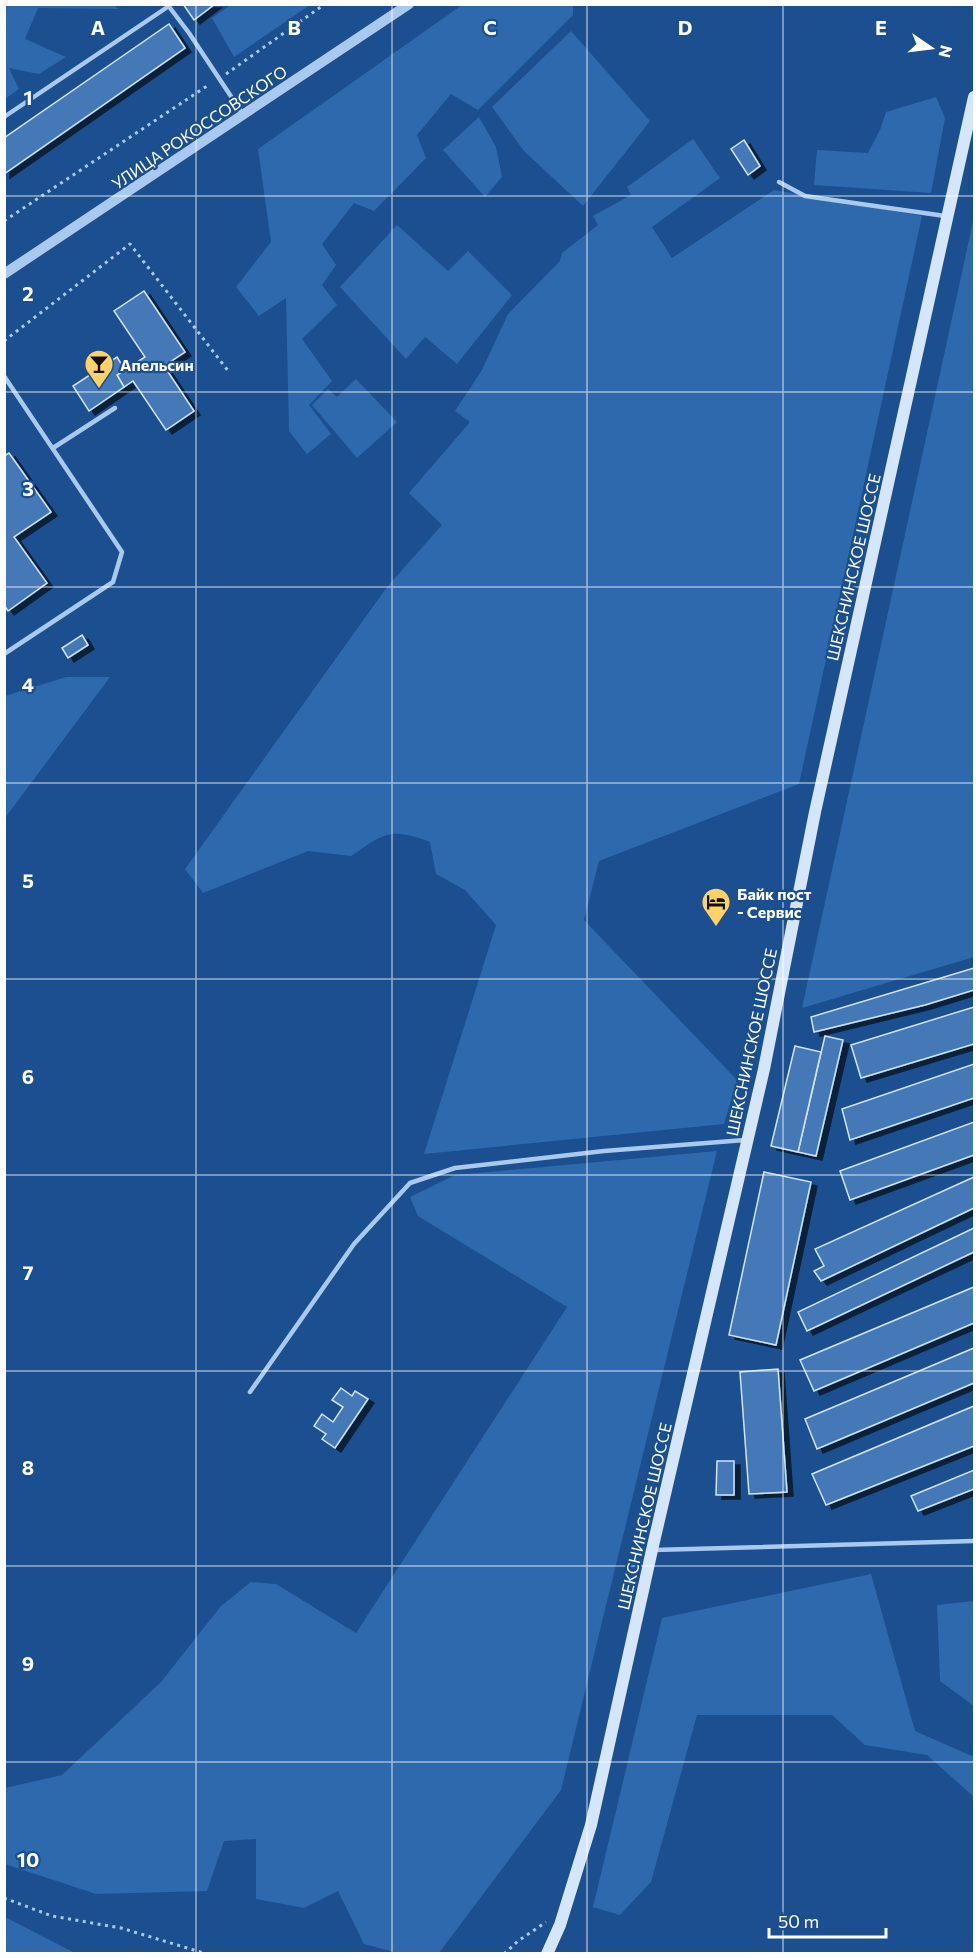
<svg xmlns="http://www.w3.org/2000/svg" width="979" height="1958" viewBox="0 0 979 1958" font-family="Commissioner,sans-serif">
	<defs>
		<filter id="shadow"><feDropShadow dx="6" dy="4" stdDeviation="0" flood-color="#0009"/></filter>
	</defs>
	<rect width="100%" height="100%" fill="#1b4f8f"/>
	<g fill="#2e69ad">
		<polygon points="111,4 119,9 38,8 25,39 66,57 39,74 9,68 19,89 5,99 6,5"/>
		<polygon points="232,4 310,4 310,5 234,57 212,18"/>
		<polygon points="462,5 573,5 573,15 478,110 451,94 417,135 426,158 374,211 354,203 322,244 336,265 322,285 337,305 302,339 332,381 309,405 331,434 307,454 289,431 286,298 259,316 236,287 271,242 258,149"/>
		<polygon points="571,31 650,121 583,206 524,151 492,107"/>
		<polygon points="936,97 945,118 931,193 814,185 817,150 868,153 880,130 886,112"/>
		<polygon points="479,117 496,147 502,177 485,197 443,150"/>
		<path d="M693,139L720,178L652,227L672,258L774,190L922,216L799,784L599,861L584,920L737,1080L724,1124L424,1154L496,925L465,890L436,874L430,842C390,827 385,833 351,856L308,851L203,893L185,869L387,587L442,525L409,493L470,422L455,411L482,370L508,314L560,261L562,253L598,225L593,216L631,195L627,187Z"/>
		<polygon points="974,217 974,957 802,1008"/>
		<polygon points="397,225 448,271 468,251 512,295 457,364 425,337 406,359 340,287"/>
		<polygon points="356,379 397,422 357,458 312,405 328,389 337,397"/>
		<polygon points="66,677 110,677 5,818 5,696"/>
		<polygon points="717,1151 561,1790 439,1953 398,1953 364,1944 338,1891 304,1908 256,1899 256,1839 224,1841 207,1891 96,1894 5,1864 5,1788 62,1775 161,1682 221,1606 251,1582 276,1584 356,1633 567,1307 418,1216 410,1197 455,1175"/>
		<polygon points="871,1574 915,1731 974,1757 974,1797 927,1755 865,1745 832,1715 697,1715 651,1882 620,1915 593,1907 662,1618"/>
		<polygon points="974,1601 974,1706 940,1681 937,1605"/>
		<polygon points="4,1917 5,1917 75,1953 5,1953"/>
	</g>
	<g fill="#4478b7" stroke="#cfe3fa" stroke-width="1.5" filter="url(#shadow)">
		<polygon points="183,4 215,4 194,20"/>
		<polygon points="169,24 185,48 4,174 4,138"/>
		<polygon points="744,140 760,166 748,175 731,149"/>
		<polygon points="144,291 185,352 164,366 194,411 166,430 133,381 124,387 117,375 145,357 114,311"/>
		<polygon points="117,357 125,370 117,375 124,387 89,411 73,386"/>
		<polygon points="9,453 51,512 14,537 47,583 8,611 4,605 4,456"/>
		<polygon points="82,635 88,645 68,658 62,648"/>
		<polygon points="974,968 974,990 925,1005 814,1032 811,1017"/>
		<polygon points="974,1007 974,1044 861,1078 851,1045"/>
		<polygon points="825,1036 843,1040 816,1156 798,1152"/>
		<polygon points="795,1046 821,1052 798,1152 771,1146"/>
		<polygon points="974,1064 974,1098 850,1140 842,1109"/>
		<polygon points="974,1122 974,1155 850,1200 840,1171"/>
		<polygon points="764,1172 811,1182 776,1345 729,1335"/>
		<polygon points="974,1177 974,1208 821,1281 814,1271 824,1266 815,1249"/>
		<polygon points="974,1228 974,1252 807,1331 798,1312"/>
		<polygon points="974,1287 974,1323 814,1391 800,1360"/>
		<polygon points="974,1348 974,1383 817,1449 805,1419"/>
		<polygon points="778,1369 787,1492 749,1494 740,1372"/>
		<polygon points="341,1388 352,1396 355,1391 368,1399 335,1448 322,1439 326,1434 314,1426 322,1414 333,1422 343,1407 332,1400"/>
		<polygon points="974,1406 974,1446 826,1505 812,1474"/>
		<polygon points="717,1461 734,1461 734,1495 716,1495"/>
		<polygon points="974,1470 974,1489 918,1511 911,1496"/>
	</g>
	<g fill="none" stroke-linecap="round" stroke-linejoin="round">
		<g stroke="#a9c9ee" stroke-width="3" stroke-dasharray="3 4.5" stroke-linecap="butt">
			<polyline points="226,74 325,4"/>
			<polyline points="4,221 210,84"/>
			<polyline points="4,341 130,244 229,372"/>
			<polyline points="4,1898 52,1916 121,1928 207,1954"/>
			<polyline points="504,1954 518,1941 546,1922"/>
		</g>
		<g stroke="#a9c9ee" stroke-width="4.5">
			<polyline points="167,4 189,33 242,113"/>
			<polyline points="4,117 169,6"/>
			<polyline points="779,182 805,196 945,216"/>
			<polyline points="4,376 122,552 113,582 4,654"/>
			<polyline points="53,448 115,408"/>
			<polyline points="250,1392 354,1244 410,1183 455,1168 604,1151 745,1140"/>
			<polyline points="654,1550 974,1541"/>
		</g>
		<polyline stroke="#a9c9ee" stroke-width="10" points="4,274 409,4"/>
		<polyline stroke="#d6e6fa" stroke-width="12" points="547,1954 560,1925 591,1825 652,1550 764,1069 815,812 974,97"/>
	</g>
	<path fill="none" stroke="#fff" stroke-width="1.5" stroke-opacity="0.55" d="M196,4V1954M392,4V1954M587,4V1954M783,4V1954M4,196H974M4,392H974M4,587H974M4,783H974M4,979H974M4,1175H974M4,1371H974M4,1566H974M4,1762H974"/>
	<defs>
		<g id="bar-pin" transform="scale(1.5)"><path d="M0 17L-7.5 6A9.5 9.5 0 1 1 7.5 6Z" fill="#ffd166" stroke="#1b4f8f"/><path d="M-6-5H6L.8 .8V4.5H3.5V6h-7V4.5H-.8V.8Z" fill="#111"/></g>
		<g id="hotel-pin" transform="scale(1.5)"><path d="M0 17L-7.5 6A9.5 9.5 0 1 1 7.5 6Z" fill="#ffd166" stroke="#1b4f8f"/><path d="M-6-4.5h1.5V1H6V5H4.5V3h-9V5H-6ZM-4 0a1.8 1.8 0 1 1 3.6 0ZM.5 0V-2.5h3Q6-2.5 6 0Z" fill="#111"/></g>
	</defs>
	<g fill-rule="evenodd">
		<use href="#bar-pin" x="99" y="364"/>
		<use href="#hotel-pin" x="716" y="902"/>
	</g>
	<g text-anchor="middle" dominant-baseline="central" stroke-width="4.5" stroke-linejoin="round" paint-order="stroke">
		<g font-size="16" fill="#fff" stroke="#1b4f8f">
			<text transform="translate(199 127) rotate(-34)">УЛИЦА РОКОССОВСКОГО</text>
			<text transform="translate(853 567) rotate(-77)">ШЕКСНИНСКОЕ ШОССЕ</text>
			<text transform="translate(751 1042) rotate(-78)">ШЕКСНИНСКОЕ ШОССЕ</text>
			<text transform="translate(644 1516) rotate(-77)">ШЕКСНИНСКОЕ ШОССЕ</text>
		</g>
		<g font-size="16" font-weight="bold" fill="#fff" stroke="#1b4f8f" text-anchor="start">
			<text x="120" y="364">Апельсин</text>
			<text x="737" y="893">Байк пост<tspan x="737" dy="18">- Сервис</tspan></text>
		</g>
	</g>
	<g font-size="20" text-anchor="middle" font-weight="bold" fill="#fff" stroke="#1b4f8f" stroke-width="4.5" stroke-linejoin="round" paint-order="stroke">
		<text x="98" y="35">A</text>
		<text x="294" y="35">B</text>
		<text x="490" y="35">C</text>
		<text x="685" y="35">D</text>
		<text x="881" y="35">E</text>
		<text x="28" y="105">1</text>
		<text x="28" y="301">2</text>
		<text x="28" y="496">3</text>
		<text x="28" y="692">4</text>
		<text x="28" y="888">5</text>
		<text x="28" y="1084">6</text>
		<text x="28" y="1280">7</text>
		<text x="28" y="1475">8</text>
		<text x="28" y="1671">9</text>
		<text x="28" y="1867">10</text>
	</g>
	<rect width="979" height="1958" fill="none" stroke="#ffffff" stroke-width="12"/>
	<g transform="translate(931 48) rotate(104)" stroke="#1b4f8f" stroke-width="4.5" paint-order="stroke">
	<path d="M0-4.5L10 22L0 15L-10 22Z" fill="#ffffff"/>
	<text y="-9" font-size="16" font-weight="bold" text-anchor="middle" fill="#ffffff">N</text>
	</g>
	<path d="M769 1928v9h117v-9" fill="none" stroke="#ffffff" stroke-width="3"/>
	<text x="778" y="1928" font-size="18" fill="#ffffff" stroke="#1b4f8f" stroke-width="4.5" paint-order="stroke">50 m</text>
</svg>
